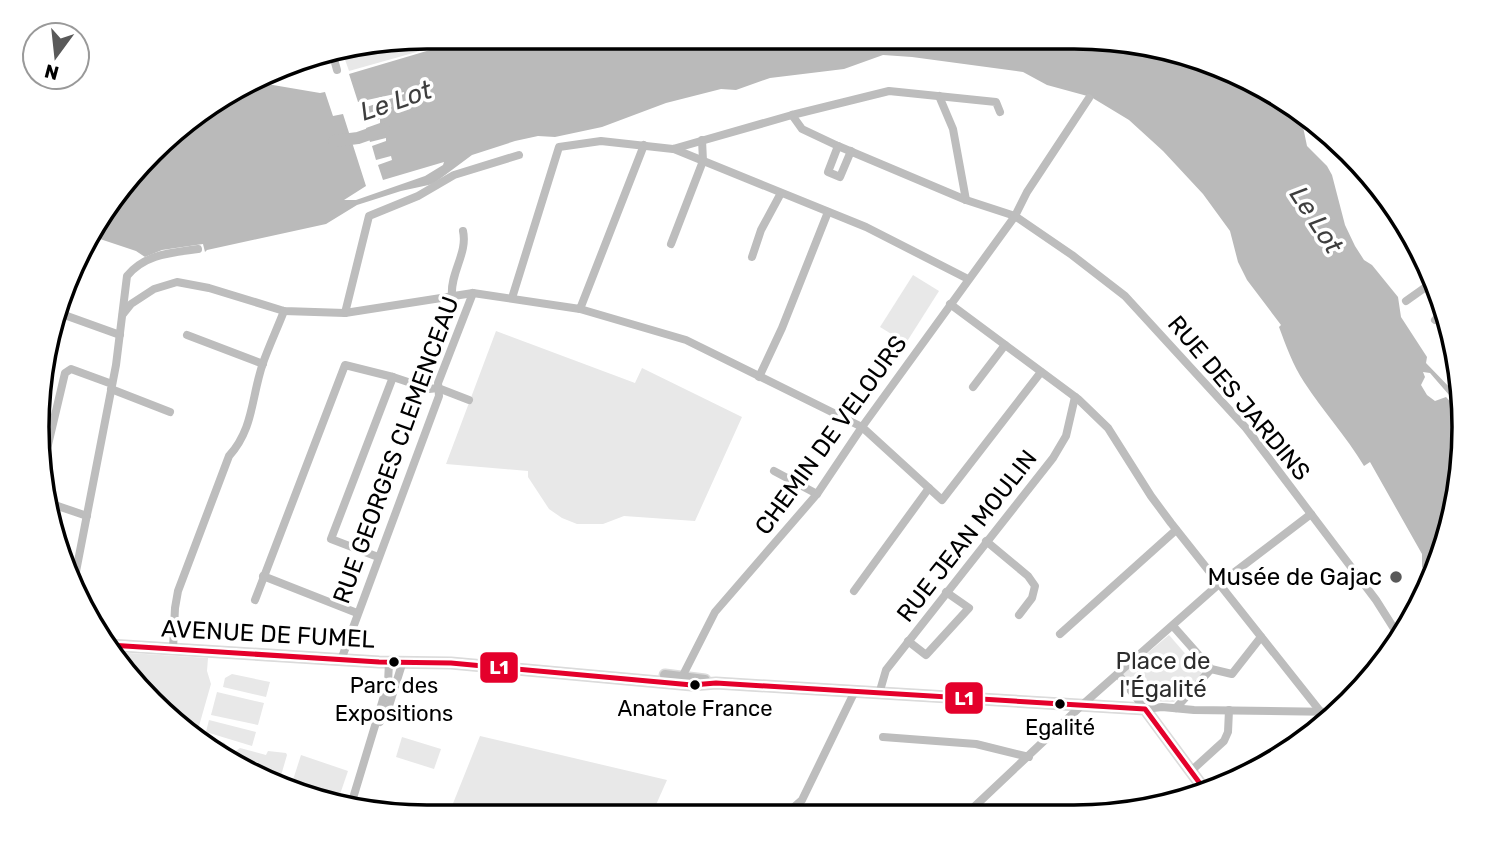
<svg xmlns="http://www.w3.org/2000/svg" width="1501" height="854" viewBox="0 0 1501 854" font-family="Rubik,sans-serif">
	<rect width="100%" height="100%" fill="#fff"/>
	<g fill="#e8e8e8">
		<polygon points="427,37 470,37 349,71 342,51"/>
		<polygon points="913,275 939,291 906,343 880,327"/>
		<polygon points="496,331 635,383 642,368 742,417 695,521 624,516 603,524 577,524 562,518 549,509 528,477 528,471 446,464"/>
		<polygon points="1169,635 1202,673 1174,702 1142,701 1121,675"/>
		<polygon points="113,652 208,658 207,671 211,684 197,733 225,743 227,750 225,757 231,759 233,753 240,748 266,755 268,751 286,753 287,755 280,779 266,775 264,778 232,765 133,684"/>
		<polygon points="232,674 270,682 266,697 223,687 225,678"/>
		<polygon points="217,692 264,703 258,725 211,715"/>
		<polygon points="209,720 256,732 252,746 206,732"/>
		<polygon points="480,736 667,780 651,816 448,816"/>
		<polygon points="402,737 441,749 434,769 396,757"/>
		<polygon points="301,755 348,771 336,806 322,802 325,790 293,780"/>
	</g>
	<path fill="#bababa" d="M474,37L1099,38L1175,50L1269,89L1301,117L1307,146L1327,166L1332,175L1345,225L1355,246L1364,260L1372,265L1398,297L1401,317L1427,357L1426,363L1455,393L1456,403L1430,373L1423,372L1425,377L1421,385L1427,395L1435,401L1446,397L1456,408L1461,478L1435,555L1422,568V554L1370,462L1364,466C1346,436 1323,411 1304,382C1293,365 1286,346 1279,327L1281,325L1247,280L1238,262L1230,231L1203,194L1163,151L1129,120L1091,97L1047,85L1023,72L912,57L883,55L844,69L770,78L736,90L721,89L666,103L602,127L555,137L538,136L515,141L472,155L433,184L401,191L357,205L326,224L207,250L205,252L203,244L162,250L145,257L136,251L91,236L103,210L190,117L234,93L267,84L320,93L325,92L333,116L343,114L366,186L344,200H356L425,176L443,165L444,162L383,180L378,165L392,160L391,156L376,160L372,146L386,141V138L370,142L366,128L380,123V119L365,122L361,109L404,94V92L358,102L349,74Z"/>
	<g fill="none" stroke-linecap="round" stroke-linejoin="round">
		<polyline stroke="#bababa" stroke-width="12" points="334,141 358,138 384,129"/>
		<g stroke="#dbdbdb" stroke-width="13">
			<g id="major">
				<polyline points="109,645 379,662 451,663 692,685 716,683 1145,709 1207,793"/>
				<polyline points="665,675 705,680"/>
			</g>
		</g>
		<g stroke="#bdbdbd" stroke-width="8">
			<polyline points="332,52 337,70"/>
			<polyline points="939,96 953,129 966,200"/>
			<polyline points="792,115 802,129 838,146 966,200 1015,216 1072,255 1125,296 1246,428 1376,600 1400,638"/>
			<polyline points="838,146 828,172 840,177 851,151"/>
			<polyline points="674,149 866,227 968,279"/>
			<polyline points="671,244 703,161 702,140"/>
			<polyline points="752,257 761,230 781,193"/>
			<path d="M452,295C450,273 468,253 463,231"/>
			<polyline points="512,298 559,147 601,141 673,149 792,115 889,91 996,102 1000,112"/>
			<polyline points="1406,301 1430,284"/>
			<polyline points="950,304 1078,399 1108,428 1151,496 1171,523 1320,711"/>
			<polyline points="580,309 686,340 862,427 942,500 1041,372"/>
			<polyline points="56,312 120,335"/>
			<polyline points="345,313 369,216 418,196 454,175 519,155"/>
			<polyline points="123,314 131,304 154,289 177,282 209,288 284,311 345,313 473,293 580,309 644,145"/>
			<polyline points="1435,320 1444,311"/>
			<polyline points="187,335 263,364"/>
			<polyline points="759,377 782,328 828,212"/>
			<polyline points="973,387 1005,345"/>
			<polyline points="111,389 170,412"/>
			<polyline points="42,470 65,373 71,369 112,384"/>
			<polyline points="774,471 817,494"/>
			<polyline points="49,503 87,516"/>
			<polyline points="986,541 1028,576 1035,586 1032,598 1019,615"/>
			<polyline points="378,557 331,539 393,377"/>
			<polyline points="263,576 357,613"/>
			<path d="M73,587L116,365L127,276C145,254 171,253 198,249"/>
			<polyline points="854,591 929,488"/>
			<polyline points="255,600 345,365 393,377 429,389 438,388 469,400"/>
			<polyline points="1173,626 1211,669 1232,674 1261,637"/>
			<polyline points="1060,634 1176,530"/>
			<polyline points="908,641 926,655 969,608 946,592"/>
			<path d="M173,649L175,608L178,591L229,456C254,428 251,398 263,363C269,346 277,329 284,311"/>
			<polyline points="341,660 439,396 438,383 473,293"/>
			<polyline points="1118,674 1145,709 1162,707 1194,710 1339,712"/>
			<polyline points="682,677 715,612 817,494 862,427 1015,216 1027,192 1089,98"/>
			<polyline points="879,694 886,670 1053,458 1066,436 1075,397"/>
			<polyline points="1176,708 1211,669"/>
			<polyline points="1338,713 1351,701"/>
			<polyline points="380,722 388,709 403,661"/>
			<polyline points="883,737 976,744 1029,757"/>
			<polyline points="1191,771 1224,741 1228,732 1229,710"/>
			<polyline points="350,808 388,683 389,662"/>
			<polyline points="786,814 802,800 854,693"/>
			<polyline points="962,815 974,807 1081,706 1219,584 1311,514"/>
		</g>
		<use href="#major" stroke="#bdbdbd" stroke-width="10"/>
		<g stroke="#fff" stroke-width="10">
			<polyline id="bus-1" points="109,645 379,662 451,663 692,685 716,683 1145,709 1207,793"/>
		</g>
		<use href="#bus-1" stroke="#e4002b" stroke-width="5"/>
	</g>
	<circle fill="#595959" stroke="#fff" stroke-width="2.5" cx="1396" cy="577" r="7"/>
	<g fill="#000" stroke="#fff" stroke-width="2.5">
		<circle cx="394" cy="662" r="6"/>
		<circle cx="695" cy="685" r="6"/>
		<circle cx="1060" cy="704" r="6"/>
	</g>
	<g text-anchor="middle" dominant-baseline="central" stroke-width="7" stroke-linejoin="round" paint-order="stroke">
		<g font-size="22" fill="#000" stroke="#fff">
			<text x="394" y="685">Parc des<tspan x="394" dy="28">Expositions</tspan></text>
			<text x="695" y="708">Anatole France</text>
			<text x="1060" y="727">Egalité</text>
		</g>
		<g font-size="24" fill="#000" stroke="#fff">
			<text transform="translate(1239 398) rotate(50)">RUE DES JARDINS</text>
			<text transform="translate(831 435) rotate(-54)">CHEMIN DE VELOURS</text>
			<text transform="translate(396 450) rotate(-70)">RUE GEORGES CLEMENCEAU</text>
			<text transform="translate(967 536) rotate(-52)">RUE JEAN MOULIN</text>
			<text transform="translate(268 634) rotate(3)">AVENUE DE FUMEL</text>
		</g>
		<g font-size="24" fill="#000" stroke="#fff" text-anchor="end">
			<text x="1382" y="577">Musée de Gajac</text>
		</g>
		<g font-size="24" fill="#2d2d2d" stroke="#fff">
			<text x="1163" y="661">Place de<tspan x="1163" dy="28">l'Égalité</tspan></text>
		</g>
		<g font-size="26" font-style="italic" fill="#3e3e3e" stroke="#fff">
			<text transform="translate(396 101) rotate(-19)">Le Lot</text>
			<text transform="translate(1316 220) rotate(57)">Le Lot</text>
		</g>
	</g>
	<path d="M0 0H1501V854H0ZM427 49H1074A378 378 0 0 1 1452 427V427A378 378 0 0 1 1074 805H427A378 378 0 0 1 49 427V427A378 378 0 0 1 427 49Z" fill="#fff" fill-rule="evenodd"/>
	<path fill="none" stroke="#000" stroke-width="3.5" d="M427 49H1074A378 378 0 0 1 1452 427V427A378 378 0 0 1 1074 805H427A378 378 0 0 1 49 427V427A378 378 0 0 1 427 49Z"/>
	<g stroke="#fff" stroke-width="2.5">
		<rect x="479" y="651" width="40" height="33" rx="7" fill="#e4002b"/>
		<rect x="944" y="681" width="40" height="34" rx="7" fill="#e4002b"/>
	</g>
	<g font-size="19" text-anchor="middle" font-weight="bold" fill="#fff">
		<text x="499" y="674">L1</text>
		<text x="964" y="705">L1</text>
	</g>
	<g transform="translate(56 56) rotate(195)"><circle r="33" fill="#ffffff" stroke="#999999" stroke-width="2"/>
	<path d="M0-5L12 26L0 18L-12 26Z" fill="#595959"/>
	<text y="-10" font-size="19" font-weight="bold" text-anchor="middle" fill="#000000">N</text>
	</g>
</svg>
